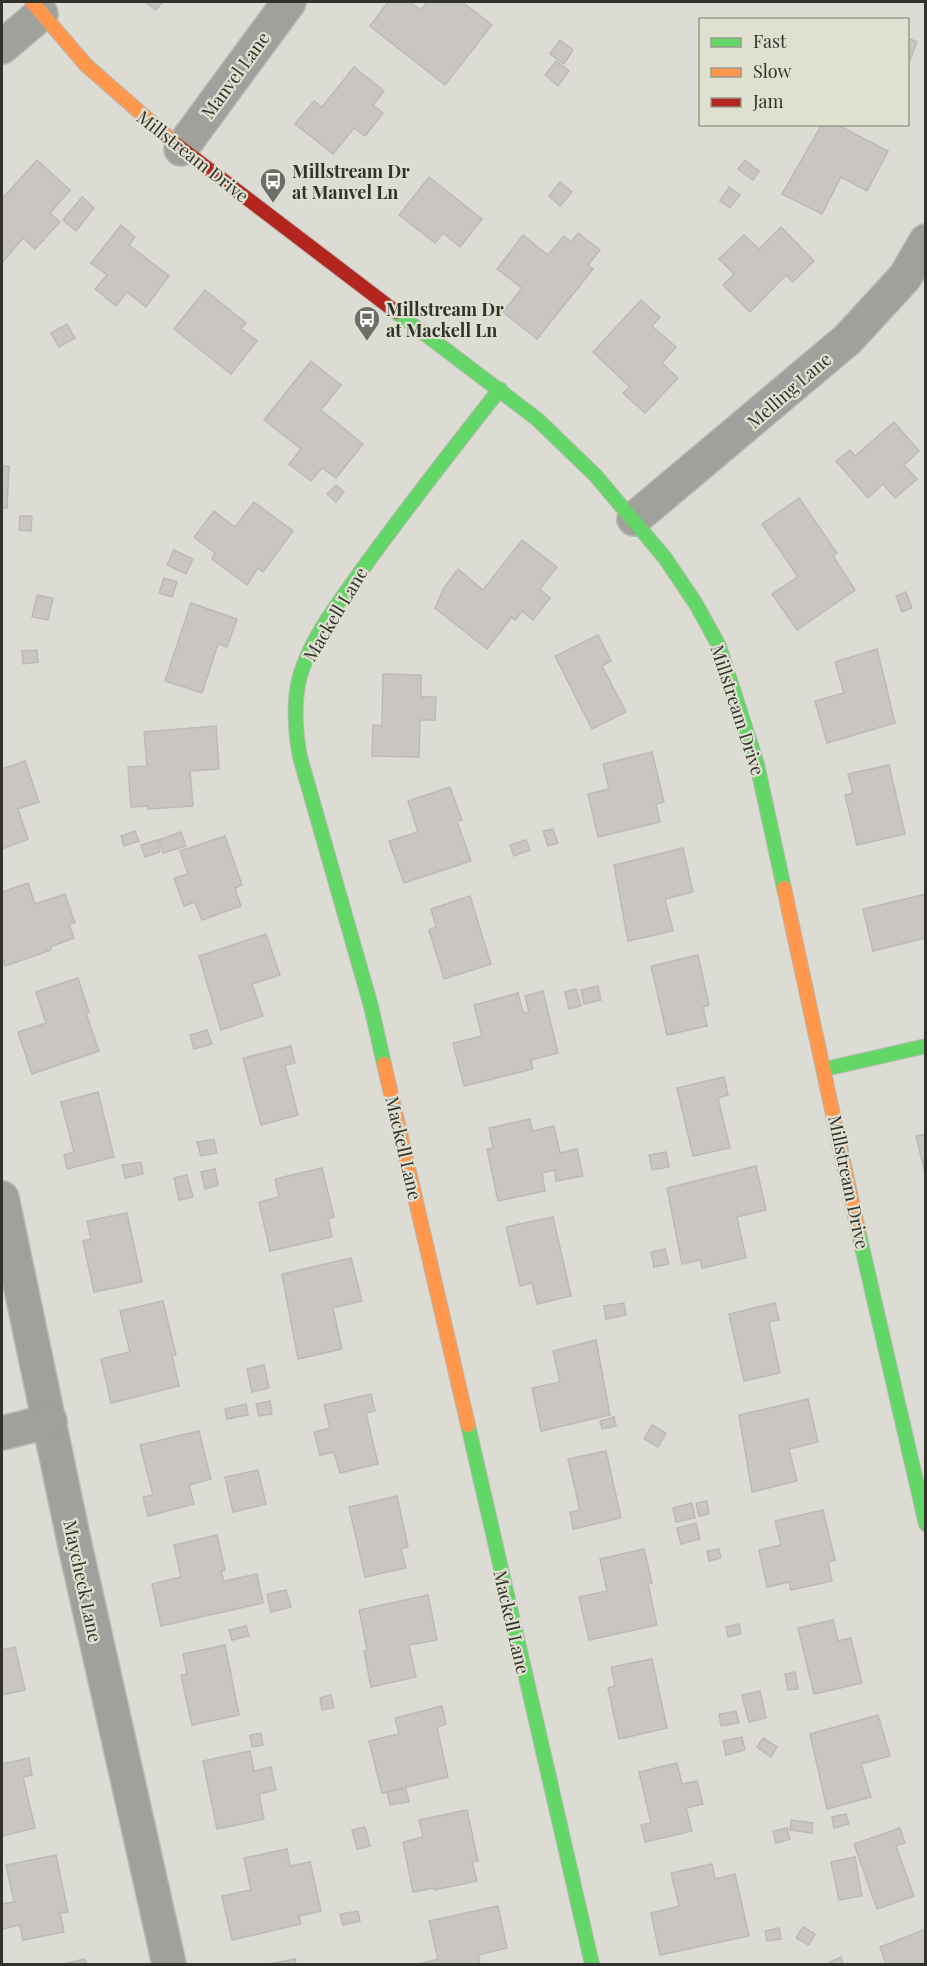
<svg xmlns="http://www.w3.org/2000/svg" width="927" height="1966" viewBox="0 0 927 1966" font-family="'Playfair Display',serif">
	<rect width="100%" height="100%" fill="#dcdcd4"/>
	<g fill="#c8c5c3" stroke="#bcb9b7" stroke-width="1.5">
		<polygon points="145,2 163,2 156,10"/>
		<polygon points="388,2 410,2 421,10 427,2 462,2 492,25 445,85 370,26"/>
		<polygon points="908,38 917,42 908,65"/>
		<polygon points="560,40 573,50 564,64 550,54"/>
		<polygon points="556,61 569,71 558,86 545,75"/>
		<polygon points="354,67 384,91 373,105 383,113 365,136 354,128 333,154 295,124 314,101 322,107"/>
		<polygon points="822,124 836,124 888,151 867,191 841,177 822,214 782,194"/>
		<polygon points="37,160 70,190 50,213 60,222 35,249 23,238 2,263 2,199"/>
		<polygon points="745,160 759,171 753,180 738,169"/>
		<polygon points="429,177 482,219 460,247 443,233 435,243 399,215"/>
		<polygon points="560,182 572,192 560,206 549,196"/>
		<polygon points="729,187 740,195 730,208 720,201"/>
		<polygon points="82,197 94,208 76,231 63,220"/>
		<polygon points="121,225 135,237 129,245 169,276 146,307 127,292 116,306 95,289 107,275 91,263"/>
		<polygon points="781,227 814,261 793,282 786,275 750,312 723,285 734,274 719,259 744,235 759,249"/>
		<polygon points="578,233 600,250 588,265 593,269 537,339 503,312 522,288 497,269 523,235 548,255 564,236 571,242"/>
		<polygon points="205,290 246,323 241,329 257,341 231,374 174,329"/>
		<polygon points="641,300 660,317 652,326 676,347 662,363 678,378 645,413 623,393 630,387 593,352"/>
		<polygon points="67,324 75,338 59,347 51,333"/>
		<polygon points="311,361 341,385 321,410 363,444 336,478 322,468 311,481 289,464 301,449 264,420"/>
		<polygon points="894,422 919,451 904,465 917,479 895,498 883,484 868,498 836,461 850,450 855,456"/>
		<polygon points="2,466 9,466 7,508 2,508"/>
		<polygon points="336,485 344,492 336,502 327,494"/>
		<polygon points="799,498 837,553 833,556 855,590 797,630 772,594 798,577 762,524"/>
		<polygon points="254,502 293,531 263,572 258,568 247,585 212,559 215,553 194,537 214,511 235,527"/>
		<polygon points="20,516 32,516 31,531 19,530"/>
		<polygon points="522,540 557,567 540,589 550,598 533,620 522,611 515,620 512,617 487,649 435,608 444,588 458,569 483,590"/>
		<polygon points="174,550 193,559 186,574 167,565"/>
		<polygon points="164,578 177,582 172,597 159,593"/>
		<polygon points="906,592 912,608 902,612 896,596"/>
		<polygon points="37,595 53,598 48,620 32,617"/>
		<polygon points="191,603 237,619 227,647 218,644 202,693 165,681"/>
		<polygon points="598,635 611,661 602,666 626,712 592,729 555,656"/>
		<polygon points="877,649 895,723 827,743 815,701 844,693 835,662"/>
		<polygon points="37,650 38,662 23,664 22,651"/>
		<polygon points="383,674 421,675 421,697 436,697 435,720 420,720 419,757 372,756 373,725 382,726"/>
		<polygon points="216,726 219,769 190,771 193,806 148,809 148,806 131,807 128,767 147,766 144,732"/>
		<polygon points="652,752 664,802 656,804 660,822 598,837 588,794 609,789 603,764"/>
		<polygon points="25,761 39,802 18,809 28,839 2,849 2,769"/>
		<polygon points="889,765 905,834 857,845 845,795 853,793 848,774"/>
		<polygon points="450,787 462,820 457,821 471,861 404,883 389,841 418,832 408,801"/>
		<polygon points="553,829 558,843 548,846 543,831"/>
		<polygon points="135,831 139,841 124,846 121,836"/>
		<polygon points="181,832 186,846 163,853 159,840"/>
		<polygon points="225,836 242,885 235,888 241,906 202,920 195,902 184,906 174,878 188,874 180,851"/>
		<polygon points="157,840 160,852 145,857 141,845"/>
		<polygon points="526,840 530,850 514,856 510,845"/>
		<polygon points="683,848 693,892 665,899 673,931 628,941 614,865"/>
		<polygon points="28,883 35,904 65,894 75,923 69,924 74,938 50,947 51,950 5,966 2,956 2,892"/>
		<polygon points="926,894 926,938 873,951 863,909"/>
		<polygon points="470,896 491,964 444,979 429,930 436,927 431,909"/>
		<polygon points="266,934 280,975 252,984 263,1016 221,1030 199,956"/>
		<polygon points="698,955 709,1005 703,1007 707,1026 667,1035 651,966"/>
		<polygon points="78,978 89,1012 86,1013 99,1051 32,1074 18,1032 46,1023 36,992"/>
		<polygon points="598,986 601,1000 584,1004 581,990"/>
		<polygon points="576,989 581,1006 569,1009 565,992"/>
		<polygon points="543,991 558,1053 531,1060 533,1069 464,1086 453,1043 482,1036 474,1005 518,993 523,1013 529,1012 525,996"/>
		<polygon points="207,1030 212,1044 194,1049 190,1035"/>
		<polygon points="291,1046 295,1063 285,1065 298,1115 261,1125 243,1058"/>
		<polygon points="724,1077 728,1095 718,1098 730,1148 693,1156 677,1088"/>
		<polygon points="98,1092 114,1157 67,1169 64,1155 74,1152 61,1102"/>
		<polygon points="530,1119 532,1131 554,1126 560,1153 577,1149 583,1176 556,1181 555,1170 542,1173 545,1191 498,1201 487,1149 493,1148 489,1128"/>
		<polygon points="926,1134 926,1177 916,1136"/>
		<polygon points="214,1139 217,1153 201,1156 197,1142"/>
		<polygon points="666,1152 669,1167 652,1170 649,1155"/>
		<polygon points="141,1162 143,1174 125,1178 122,1165"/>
		<polygon points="756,1166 766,1210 737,1217 746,1258 702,1268 700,1260 682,1264 667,1188"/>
		<polygon points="322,1168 334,1217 328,1219 332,1237 270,1251 259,1202 279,1197 275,1179"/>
		<polygon points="215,1169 218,1185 205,1189 201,1172"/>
		<polygon points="187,1175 193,1197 179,1200 174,1178"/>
		<polygon points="127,1213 142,1282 94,1292 83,1241 91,1239 87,1221"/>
		<polygon points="553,1217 571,1296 537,1304 532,1283 520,1286 506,1227"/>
		<polygon points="665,1249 669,1264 654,1267 651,1252"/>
		<polygon points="351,1258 362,1301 333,1308 342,1349 298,1359 282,1274"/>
		<polygon points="163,1301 176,1355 172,1355 179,1386 111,1403 101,1359 130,1352 120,1311"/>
		<polygon points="624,1303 626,1315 606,1319 604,1306"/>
		<polygon points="775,1303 779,1320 769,1322 780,1373 744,1381 729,1314"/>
		<polygon points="596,1340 610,1415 541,1431 532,1388 560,1382 553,1351"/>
		<polygon points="264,1365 269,1388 252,1392 247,1369"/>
		<polygon points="371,1394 375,1411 366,1413 378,1464 340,1473 334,1452 320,1455 314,1432 330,1428 324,1405"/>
		<polygon points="808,1399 818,1442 789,1449 797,1481 752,1492 739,1415"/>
		<polygon points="270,1401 272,1414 259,1416 256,1404"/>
		<polygon points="246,1404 248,1415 227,1419 225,1409"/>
		<polygon points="614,1417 616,1426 602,1429 600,1421"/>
		<polygon points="652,1425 666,1433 658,1447 644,1439"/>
		<polygon points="199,1431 211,1479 189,1485 194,1504 148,1516 143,1497 153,1495 140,1445"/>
		<polygon points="606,1451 621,1518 573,1529 570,1512 580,1510 568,1459"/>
		<polygon points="258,1470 266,1504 233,1512 225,1477"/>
		<polygon points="397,1496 408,1547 401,1549 406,1568 365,1577 349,1507"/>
		<polygon points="707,1501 709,1514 699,1516 696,1503"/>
		<polygon points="692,1503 695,1518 676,1522 673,1508"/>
		<polygon points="823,1510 835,1560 828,1562 832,1581 791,1590 789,1582 767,1587 759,1550 781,1545 775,1521"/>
		<polygon points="696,1523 700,1539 681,1544 677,1528"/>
		<polygon points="217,1535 225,1570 221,1571 224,1581 257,1574 263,1603 161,1626 152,1584 181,1577 174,1545"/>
		<polygon points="644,1549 652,1583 648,1584 657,1625 589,1640 579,1597 607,1591 600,1559"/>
		<polygon points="719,1549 721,1558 709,1561 707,1551"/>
		<polygon points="286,1590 291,1607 271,1612 267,1594"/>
		<polygon points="428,1595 437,1640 409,1645 416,1677 371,1687 364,1651 367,1650 359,1610"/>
		<polygon points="833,1620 838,1641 851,1638 862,1683 814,1694 798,1628"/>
		<polygon points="739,1624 741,1634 728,1637 726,1627"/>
		<polygon points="246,1626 249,1636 232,1640 229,1630"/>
		<polygon points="225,1645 239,1715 192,1725 181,1675 187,1674 183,1654"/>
		<polygon points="15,1647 25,1690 2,1695 2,1650"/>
		<polygon points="652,1659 667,1728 619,1739 608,1688 615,1686 611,1667"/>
		<polygon points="795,1672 798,1689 788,1690 785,1674"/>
		<polygon points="760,1691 766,1718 749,1722 742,1695"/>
		<polygon points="331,1695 334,1708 322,1710 320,1698"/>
		<polygon points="442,1706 446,1724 437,1727 448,1777 382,1793 369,1741 399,1734 395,1718"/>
		<polygon points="736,1711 739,1723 721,1726 719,1714"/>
		<polygon points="878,1715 890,1756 861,1764 871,1797 827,1809 810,1734"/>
		<polygon points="261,1733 263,1745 252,1747 250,1735"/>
		<polygon points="742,1737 745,1750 726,1755 723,1741"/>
		<polygon points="763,1738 777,1747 771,1757 757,1747"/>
		<polygon points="250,1751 254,1771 271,1767 276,1790 259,1794 264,1819 217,1829 203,1761"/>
		<polygon points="29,1758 32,1775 23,1777 35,1828 2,1836 2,1764"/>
		<polygon points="677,1763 682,1784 697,1781 703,1804 686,1808 692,1831 645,1842 641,1825 651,1823 639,1772"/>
		<polygon points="406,1789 409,1802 390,1805 387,1792"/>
		<polygon points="467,1810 478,1861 472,1862 477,1881 435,1890 434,1888 413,1892 403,1842 423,1837 419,1820"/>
		<polygon points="846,1814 849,1824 834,1828 832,1817"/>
		<polygon points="791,1820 813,1823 812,1833 790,1830"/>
		<polygon points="365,1827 370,1846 357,1849 352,1830"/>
		<polygon points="787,1828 790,1839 776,1843 773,1831"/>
		<polygon points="900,1828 905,1843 896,1846 914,1896 877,1909 854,1844"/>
		<polygon points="287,1849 290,1866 310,1862 321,1911 299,1916 301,1924 232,1940 222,1896 251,1890 244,1858"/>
		<polygon points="56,1855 68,1912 60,1913 64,1932 23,1940 20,1925 2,1929 2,1904 14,1902 6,1865"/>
		<polygon points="855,1857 862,1896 839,1900 831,1862"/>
		<polygon points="712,1864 715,1879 735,1874 749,1936 660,1955 651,1913 679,1906 671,1873"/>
		<polygon points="498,1906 507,1948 478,1955 480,1964 420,1964 438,1959 429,1921"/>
		<polygon points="358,1911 360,1921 343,1925 340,1914"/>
		<polygon points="803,1927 815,1934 809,1945 796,1938"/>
		<polygon points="779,1928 781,1939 767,1941 765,1931"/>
		<polygon points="926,1929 926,1964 886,1964 880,1947"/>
		<polygon points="841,1957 843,1964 831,1964 830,1962"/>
		<polygon points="85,1959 86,1964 63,1964"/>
		<polygon points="295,1959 296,1964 269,1964"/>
	</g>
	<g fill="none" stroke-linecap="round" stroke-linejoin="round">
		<g stroke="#b9b9b3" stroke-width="36">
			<g id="street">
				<polyline points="2,47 41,14"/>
				<polyline points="181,149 289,2"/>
				<polyline points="634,519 848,339 905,277 926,241"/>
				<polyline points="2,1198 74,1541 169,1964"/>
				<polyline points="2,1433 50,1421"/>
			</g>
		</g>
		<g stroke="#b9b9b3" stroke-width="16">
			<g id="fast">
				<polyline points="396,312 537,419 596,476 665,558 696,604 719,646 757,764 784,888"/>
				<path d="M384,1064L371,1006L300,757C295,730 293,702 300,676C311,638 337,605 359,574C404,511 452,450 500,389"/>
				<polyline points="825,1069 926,1046"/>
				<polyline points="858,1230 926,1524"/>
				<polyline points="468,1425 592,1964"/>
			</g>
		</g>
		<g stroke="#b9b9b3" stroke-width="16">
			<g id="slow">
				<polyline points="32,2 86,65 177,145"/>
				<polyline points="784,888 858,1230"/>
				<polyline points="384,1064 468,1425"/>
			</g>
		</g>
		<g stroke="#b9b9b3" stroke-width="16">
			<polyline id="jam" points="177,145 396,312"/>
		</g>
		<use href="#street" stroke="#a0a09c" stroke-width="33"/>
		<use href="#fast" stroke="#63d668" stroke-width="14"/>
		<use href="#slow" stroke="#ff974d" stroke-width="14"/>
		<use href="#jam" stroke="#b3261e" stroke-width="14"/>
	</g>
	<defs>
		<g id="bus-pin" transform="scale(1.35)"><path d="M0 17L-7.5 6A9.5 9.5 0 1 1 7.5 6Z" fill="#6d6e66" stroke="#dfe0d0"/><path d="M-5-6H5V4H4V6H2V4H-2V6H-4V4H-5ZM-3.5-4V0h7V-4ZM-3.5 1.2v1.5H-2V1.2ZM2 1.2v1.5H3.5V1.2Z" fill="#fff"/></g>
	</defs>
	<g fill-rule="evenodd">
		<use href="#bus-pin" x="273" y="181"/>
		<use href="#bus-pin" x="367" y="319"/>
	</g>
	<g text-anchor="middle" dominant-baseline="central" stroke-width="4.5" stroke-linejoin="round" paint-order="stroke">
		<g font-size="18" fill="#31322b" stroke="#dfe0d0">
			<text transform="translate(235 75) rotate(-54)">Manvel Lane</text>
			<text transform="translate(193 156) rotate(38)">Millstream Drive</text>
			<text transform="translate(789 390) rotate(-41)">Melling Lane</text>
			<text transform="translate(335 614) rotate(-59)">Mackell Lane</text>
			<text transform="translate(738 710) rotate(72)">Millstream Drive</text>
			<text transform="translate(404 1148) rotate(77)">Mackell Lane</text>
			<text transform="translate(849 1182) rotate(78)">Millstream Drive</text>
			<text transform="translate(83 1581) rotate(78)">Maycheck Lane</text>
			<text transform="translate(512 1622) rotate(77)">Mackell Lane</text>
		</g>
		<g font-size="18" font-weight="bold" fill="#31322b" stroke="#dfe0d0" text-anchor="start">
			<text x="292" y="171">Millstream Dr<tspan x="292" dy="21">at Manvel Ln</tspan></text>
			<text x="386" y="309">Millstream Dr<tspan x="386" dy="21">at Mackell Ln</tspan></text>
		</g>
	</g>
	<rect width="927" height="1966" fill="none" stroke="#31322b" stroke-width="6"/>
	<rect x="699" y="18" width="210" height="108" fill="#dfe0d0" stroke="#999a8e" stroke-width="1.5"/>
	<rect x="711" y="38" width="30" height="9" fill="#63d668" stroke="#999a8e" stroke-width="1.5"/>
	<text x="753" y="48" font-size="18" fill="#31322b">Fast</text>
	<rect x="711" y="68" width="30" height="9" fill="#ff974d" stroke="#999a8e" stroke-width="1.5"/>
	<text x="753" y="78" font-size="18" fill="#31322b">Slow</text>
	<rect x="711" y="98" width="30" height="9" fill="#b3261e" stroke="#999a8e" stroke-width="1.5"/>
	<text x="753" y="108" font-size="18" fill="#31322b">Jam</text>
</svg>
